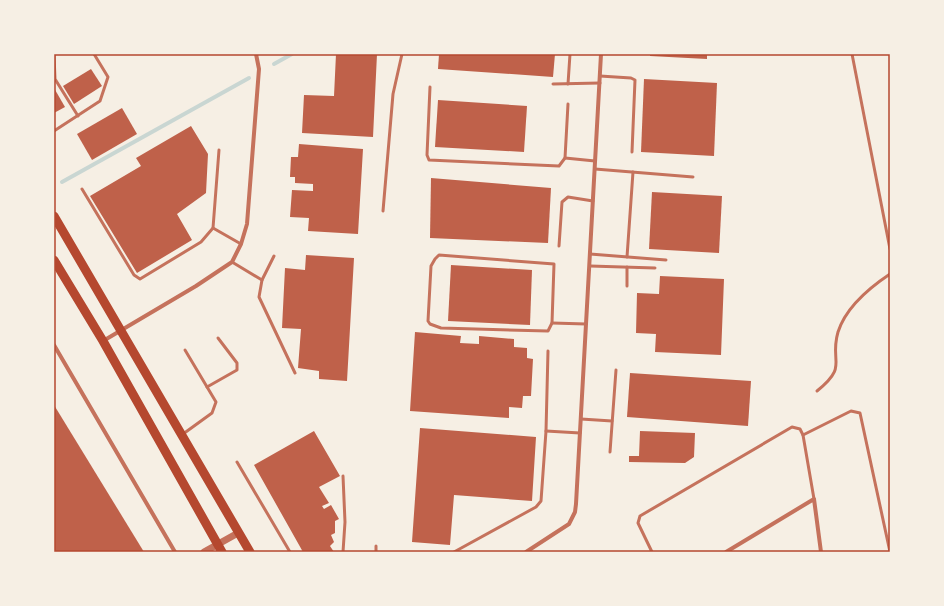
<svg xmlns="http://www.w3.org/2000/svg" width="944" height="606" viewBox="0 0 944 606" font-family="'PT Sans Narrow',sans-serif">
	<rect width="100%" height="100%" fill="#f6efe4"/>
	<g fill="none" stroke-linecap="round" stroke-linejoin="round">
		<g stroke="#c9d6d2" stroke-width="4">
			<polyline points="274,64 292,54"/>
			<polyline points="62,182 249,78"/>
		</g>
	</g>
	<g fill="#bf614a">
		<polygon points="336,54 377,54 373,137 302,133 304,95 334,96"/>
		<polygon points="439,54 555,54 553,77 438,69"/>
		<polygon points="650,54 707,54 707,59 650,56"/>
		<polygon points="91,69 102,86 74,104 63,86"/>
		<polygon points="644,79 717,83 714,156 641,152"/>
		<polygon points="54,88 65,107 54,113"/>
		<polygon points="438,100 527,106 524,152 435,147"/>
		<polygon points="122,108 137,134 92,160 77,134"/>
		<polygon points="191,126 208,154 206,193 177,214 192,240 137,273 90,196 141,166 136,158"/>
		<polygon points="299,144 363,149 358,234 308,231 309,218 290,217 292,190 313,191 313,184 295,183 295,177 290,177 291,157 298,157"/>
		<polygon points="431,178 551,188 548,243 430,238"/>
		<polygon points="652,192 722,196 719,253 649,249"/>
		<polygon points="306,255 354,258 347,381 319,379 319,371 298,368 301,329 282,328 285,268 305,270"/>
		<polygon points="451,265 532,270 530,325 448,321"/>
		<polygon points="660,276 724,279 721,355 655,352 656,334 636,333 637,293 659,294"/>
		<polygon points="415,332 461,336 460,343 479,344 479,336 514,339 514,347 527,348 527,358 533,359 531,396 523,396 522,408 509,407 509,418 410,411"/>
		<polygon points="630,373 751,381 748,426 627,417"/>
		<polygon points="54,405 144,552 54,552"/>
		<polygon points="420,428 536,437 532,501 454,495 450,545 412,542"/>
		<polygon points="314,431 340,476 319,487 329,503 322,506 324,509 331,505 339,519 335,521 335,533 331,535 334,542 330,546 334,552 303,552 254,465"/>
		<polygon points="640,431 695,433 694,457 685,463 629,462 629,456 639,456"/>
	</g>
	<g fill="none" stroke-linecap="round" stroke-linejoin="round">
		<g stroke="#c5725c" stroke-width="3">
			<polyline points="852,54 890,249"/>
			<polyline points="54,55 55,79 78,116"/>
			<polyline points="600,76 631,78 635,80 632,152"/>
			<polyline points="553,84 600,83"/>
			<polyline points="568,84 570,54"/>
			<polyline points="430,87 427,155 429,160 559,166 565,158 568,104"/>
			<polyline points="54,131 100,101 108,77 94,54"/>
			<polyline points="565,158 595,161"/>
			<polyline points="595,169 693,177"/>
			<polyline points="82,189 134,275 140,279 201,242 213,228 219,150"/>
			<polyline points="383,211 393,94 402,54"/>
			<polyline points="213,228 241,244"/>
			<polyline points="559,246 562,202 568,197 593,201"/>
			<polyline points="590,254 666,260"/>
			<polygon points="439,255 554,264 552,323 548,331 441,328 430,324 428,321 431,266 435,259"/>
			<polyline points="274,256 262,280 259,297 295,373"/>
			<polyline points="627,257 633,172"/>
			<polyline points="232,262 262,280"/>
			<polyline points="590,266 655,268"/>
			<polyline points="627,286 627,267"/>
			<polyline points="552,323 586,324"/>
			<polyline points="207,387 237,370 237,363 218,338"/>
			<path d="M817,391C849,365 829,363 838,332C846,307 869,288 890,274"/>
			<polyline points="581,419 612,421"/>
			<polyline points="546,431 580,433"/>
			<polyline points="183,434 212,413 216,402 185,350"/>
			<polyline points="803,435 851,411 860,413 890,552"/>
			<polyline points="610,452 616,370"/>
			<polyline points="237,462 290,552"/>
			<polyline points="343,552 345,522 343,476"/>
			<polyline points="376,552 376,546"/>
			<polyline points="454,552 536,507 541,501 546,431 548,351"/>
			<polyline points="652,552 638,523 640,516 792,427 800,429 803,435 814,499"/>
		</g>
		<g stroke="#c5725c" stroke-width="4">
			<polyline points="103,341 196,286 232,262 241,244 247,224 259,69 256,54"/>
			<polyline points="54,345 175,552"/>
			<polyline points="526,552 569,524 575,512 576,504 601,54"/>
			<polyline points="726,552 814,499 821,552"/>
		</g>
		<polyline stroke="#c5725c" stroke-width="7" points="204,552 238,533"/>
		<g stroke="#b5482f" stroke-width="9">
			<polyline points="54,216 250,552"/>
			<polyline points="54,260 103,341 222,552"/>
		</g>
	</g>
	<rect width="944" height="606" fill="none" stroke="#f6efe4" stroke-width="110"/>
	<rect x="55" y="55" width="834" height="496" fill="none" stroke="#b5482f" stroke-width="1.5"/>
</svg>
